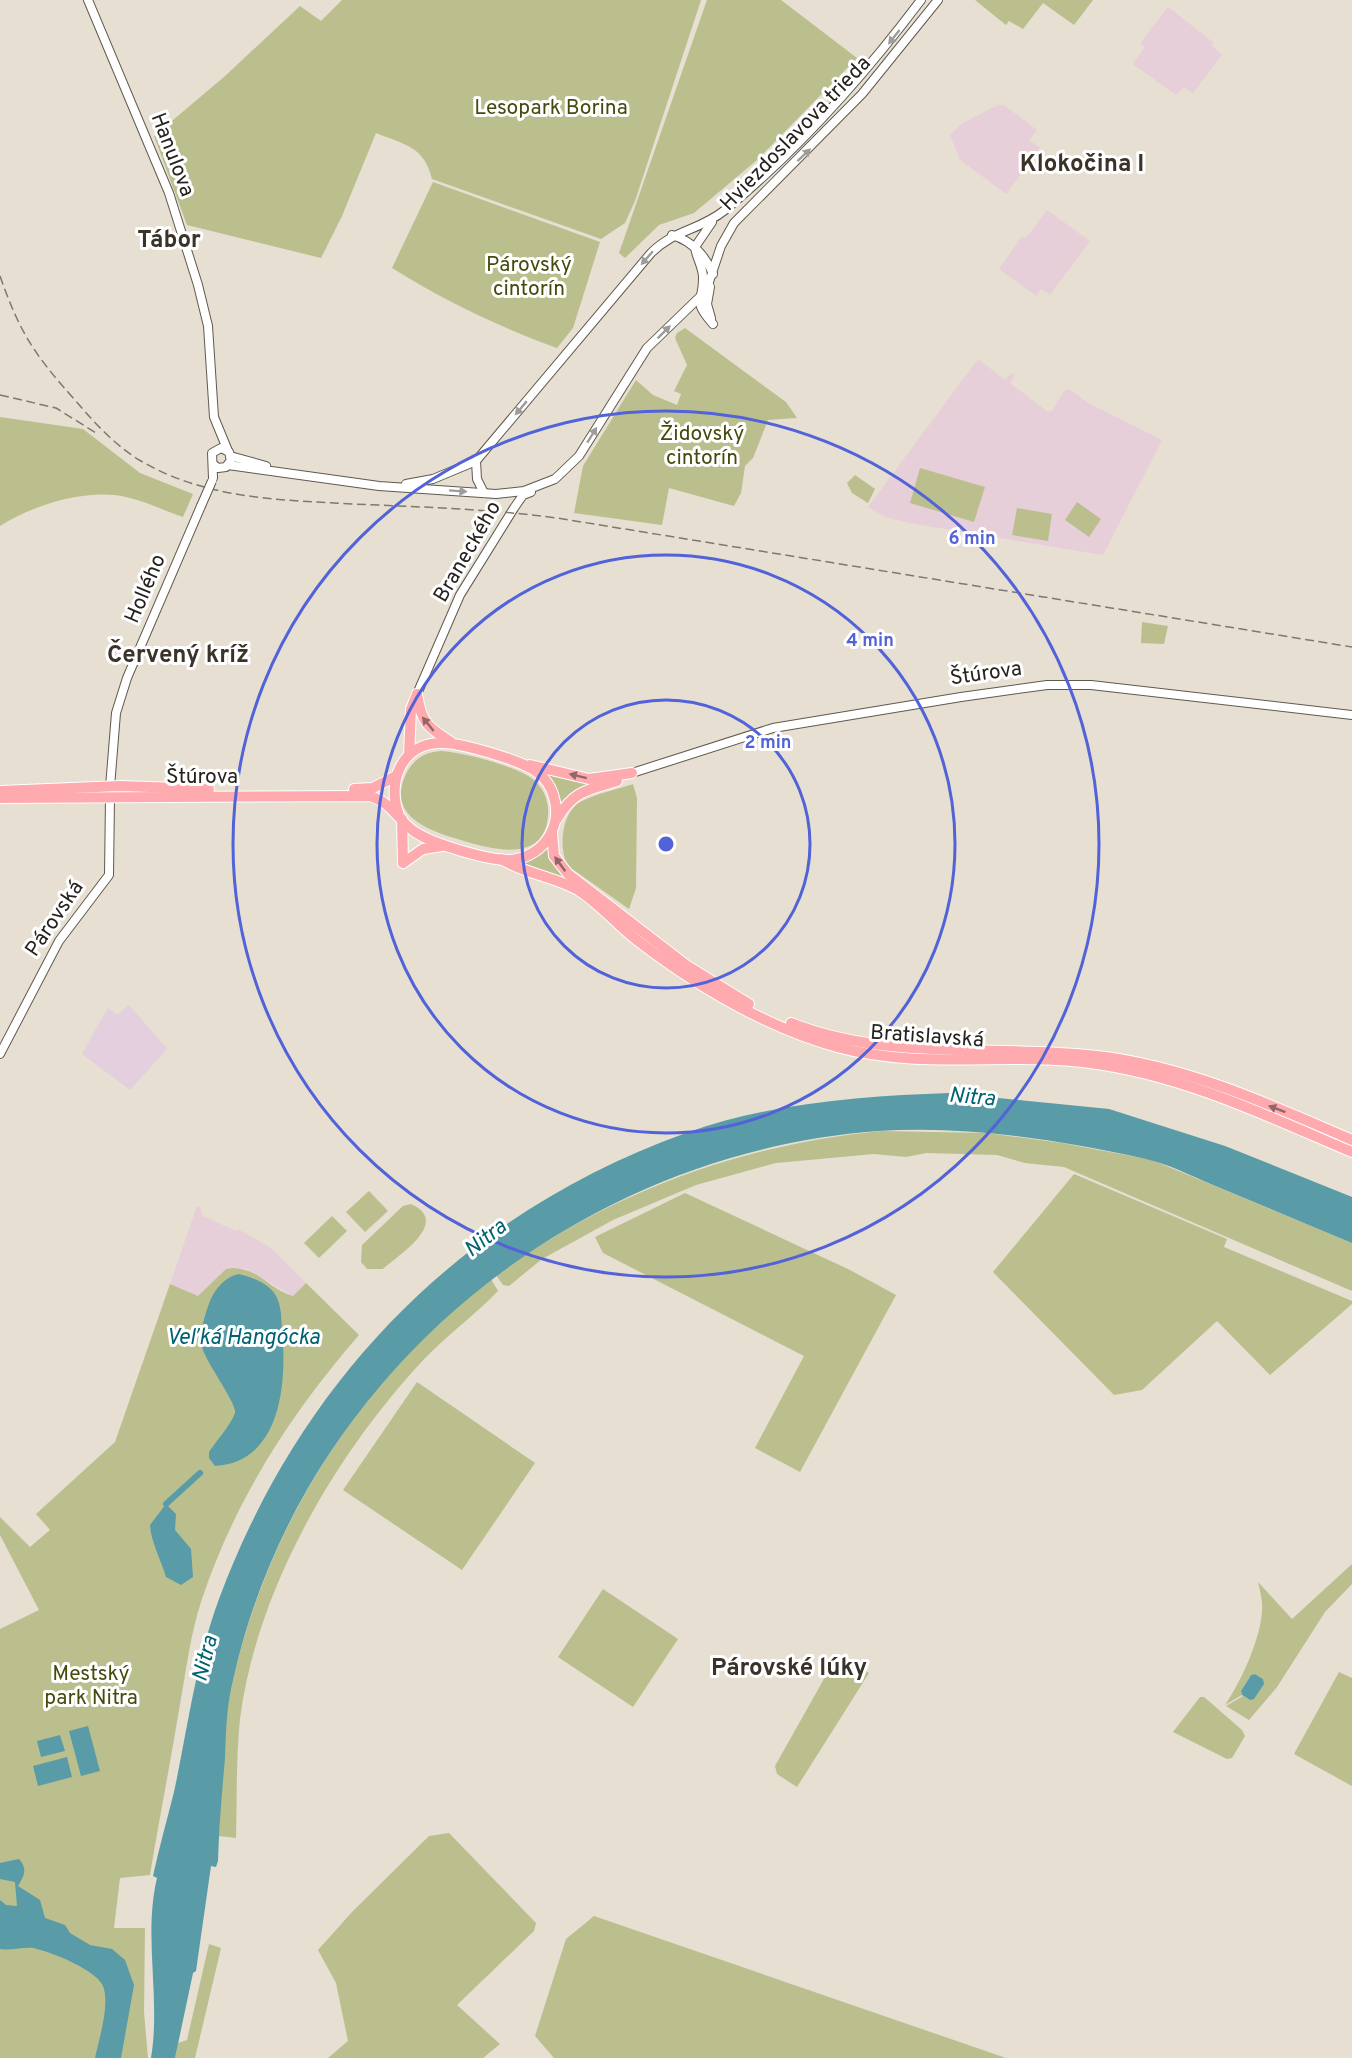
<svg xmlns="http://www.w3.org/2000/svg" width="1352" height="2058" viewBox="0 0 1352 2058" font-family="Overpass,sans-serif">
	<rect width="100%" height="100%" fill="#e6dfd2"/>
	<g fill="#e7cfd9">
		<polygon points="1168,7 1214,43 1212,46 1222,55 1193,93 1184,87 1176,95 1133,64 1145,47 1141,44 1145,37"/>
		<polygon points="998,105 1004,105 1037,130 1029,140 1040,148 1006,194 960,160 950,135 963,123"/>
		<polygon points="1047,210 1090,241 1050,295 1041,289 1036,296 999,269 1022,236 1026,238"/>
		<polygon points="978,359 1005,380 1011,373 1015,375 1010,383 1048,412 1052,411 1064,391 1069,389 1088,403 1162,440 1103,555 909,523 885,517 868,507"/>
		<polygon points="197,1206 200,1207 203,1216 236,1231 238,1229 271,1248 306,1283 293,1296 247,1269 232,1268 226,1269 198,1296 170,1284"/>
	</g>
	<polygon fill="#e3cfde" points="129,1005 167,1049 130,1090 82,1054 108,1008 117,1015"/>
	<g fill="#bbbf8e">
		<path d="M342,0H701L635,201L625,223L601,239L432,179C424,146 405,145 376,133L342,216L321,258L187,225L154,136L224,77L300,6L321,21Z"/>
		<polygon points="707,0 781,0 857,58 757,160 694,213 659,225 625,258 619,253"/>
		<polygon points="975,0 1093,0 1074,25 1043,3 1023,29 1009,21 1006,25"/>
		<path d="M433,182L600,242L573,328L557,348C499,327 445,301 392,268Z"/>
		<polygon points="685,328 786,402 797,418 768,420 753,458 745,466 741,493 734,506 669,488 662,525 574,513 583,466 636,380 653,395 677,405 681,394 674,391 687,365 675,338 677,333"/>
		<path d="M0,417L83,429L140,473L193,494L183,517C165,511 145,501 126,497C86,488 33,505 0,526Z"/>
		<polygon points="920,468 985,487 974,522 910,503"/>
		<polygon points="855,475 875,489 868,503 852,493 847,483"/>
		<polygon points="1077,502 1101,519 1089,537 1065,520"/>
		<polygon points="1017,508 1052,514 1048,541 1012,535"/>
		<polygon points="1142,622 1168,626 1164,644 1141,643"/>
		<path d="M441,751C465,753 519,766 536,782C545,791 549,803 548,815C545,863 494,850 464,841C436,833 388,819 404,779C410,762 423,752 441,751Z"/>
		<polygon points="546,772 585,783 586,785 561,803"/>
		<path d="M633,784L637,798L636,888L629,909L568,866C559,850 561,818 576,805C586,796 619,789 633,784Z"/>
		<polygon points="545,847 549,848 565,877 563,879 519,865 520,862"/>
		<path d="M881,1131L987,1133L1062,1143L1152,1160L1352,1243V1291L1064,1167L1025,1163L997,1155L926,1153L906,1157L874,1154L776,1163L696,1185L613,1220L542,1259L509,1286L503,1285L496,1275C612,1192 739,1145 881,1131Z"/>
		<polygon points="1074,1174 1227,1239 1224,1247 1352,1301 1352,1304 1270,1375 1217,1321 1142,1390 1114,1395 993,1272"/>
		<polygon points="369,1191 388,1211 365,1232 346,1212"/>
		<polygon points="685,1193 850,1270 896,1295 800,1472 755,1448 804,1356 603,1253 595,1237"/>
		<path d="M411,1204C451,1222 400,1254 383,1269H367L361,1262L362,1245L403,1206Z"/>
		<polygon points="332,1216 347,1231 319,1258 304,1243"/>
		<path d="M232,1268C261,1269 267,1288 293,1296L306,1283L359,1335C291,1413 235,1500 202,1599C190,1634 186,1673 179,1710C170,1765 159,1820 150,1875L120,1878L114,1928H145L144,2012L148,2058H0V1629L39,1610L0,1535V1517L30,1547L50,1530L36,1514L115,1442L170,1284L198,1296L226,1269Z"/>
		<path d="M491,1279L498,1291C472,1318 440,1340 415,1369C331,1462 256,1593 240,1719C236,1758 237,1799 236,1838L219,1836C222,1790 221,1741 230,1695C262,1533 359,1379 491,1279Z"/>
		<polygon points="417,1382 535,1463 462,1570 343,1490"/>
		<path d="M1352,1564V1584L1325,1612L1277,1687L1249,1720L1226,1706L1243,1696L1250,1700L1263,1679L1255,1674L1251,1675L1241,1691L1242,1695L1225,1705C1241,1682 1261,1638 1262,1610C1263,1601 1260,1591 1258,1582L1292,1619Z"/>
		<polygon points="603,1589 678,1639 633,1707 558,1657"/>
		<polygon points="838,1654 869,1673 797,1787 777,1774 775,1766"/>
		<polygon points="1339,1672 1352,1678 1352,1786 1294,1754"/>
		<polygon points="1200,1697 1204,1697 1242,1730 1245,1736 1232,1758 1227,1759 1173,1732"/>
		<polygon points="449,1833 536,1923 534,1931 457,2005 500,2044 483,2058 328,2058 348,2041 336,1983 318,1950 352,1912 429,1836"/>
		<polygon points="594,1916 1006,2058 554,2058 535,2036 566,1939"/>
		<polygon points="209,1944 221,1948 195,2058 175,2058 178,2043 187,2040"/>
	</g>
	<g fill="#599ba7">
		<path d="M949,1093L1109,1109L1225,1146L1352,1197V1243C1306,1224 1259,1204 1213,1185C1191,1176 1169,1164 1146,1159C1060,1140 967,1125 878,1131C567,1154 291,1385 230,1695C226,1716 226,1737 225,1758C222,1792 219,1827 218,1861L216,1867L211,1866L196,1971L193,1973L175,2058H151C161,1998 143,1937 157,1878L153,1876C159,1848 167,1820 174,1792C188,1727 196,1661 219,1599C301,1378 463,1213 686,1133C769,1103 862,1096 949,1093Z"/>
		<path d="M239,1274C253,1278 266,1282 275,1294C282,1306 281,1317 282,1330C287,1381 282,1462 215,1466L209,1458V1452C216,1441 231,1425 235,1413C237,1403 206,1363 202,1347C199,1333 205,1314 210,1301C215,1289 226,1276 239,1274Z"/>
		<path d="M166,1504L176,1514L175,1530L191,1549L193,1577L181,1585L166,1577C161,1560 151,1542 150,1525Z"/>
		<polygon points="1255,1674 1263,1679 1264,1684 1254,1699 1250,1700 1242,1695 1241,1691 1251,1675"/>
		<polygon points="88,1726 100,1771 81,1776 69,1731"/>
		<polygon points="60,1735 65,1751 41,1757 37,1741"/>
		<polygon points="67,1757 72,1777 38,1786 33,1766"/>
		<path d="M19,1859C28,1869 24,1876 18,1886L40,1900L45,1918L65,1925L70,1933L90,1945L112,1949L125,1960L134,1985L121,2058H95C99,2039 109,2008 104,1989C101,1971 49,1951 33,1948C22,1947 11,1951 0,1949V1900L6,1905L17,1906L15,1882L0,1879V1863Z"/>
	</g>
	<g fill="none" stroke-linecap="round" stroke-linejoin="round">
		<polyline stroke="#599ba7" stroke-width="6" points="166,1504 200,1473"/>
		<g stroke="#60594e" stroke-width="10">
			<g id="minor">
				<polyline points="88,0 169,193 198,285 208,326 214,417 228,451"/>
				<path d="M712,222L695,247C696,257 702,265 703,276C704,303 691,299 713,324"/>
				<path d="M672,235C692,241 705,255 713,274"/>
				<polyline points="710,287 707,304 711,318"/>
				<polyline points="230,456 266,466"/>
				<polyline points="476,461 477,479 484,493"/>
				<polyline points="213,464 218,468 226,467 231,460 229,452 221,448 212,453 213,478"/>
				<polyline points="228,465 379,486 496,494 524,491 555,479 579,456 647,348 706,291 721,246 734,223 862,94 938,0"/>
				<path d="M406,484L433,479L476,461L651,253C675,229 699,231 725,210C800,148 863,77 921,0"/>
				<polyline points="417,694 460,595 514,508 523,495 531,492"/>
				<polyline points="632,773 773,728 961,697 1047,685 1091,685 1352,715"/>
				<polyline points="110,787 116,713 127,678 201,506"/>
				<polyline points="0,1054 59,941 109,875 110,798"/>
			</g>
		</g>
		<g stroke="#fff" stroke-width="12">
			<g id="major">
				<path d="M417,694C421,722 427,727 451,742"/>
				<polyline points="409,755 411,709 417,694"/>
				<polyline points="530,765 589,779 632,773"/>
				<polyline points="354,789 373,788 396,776"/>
				<polyline points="0,791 120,786 209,789"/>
				<path d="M0,798L369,796C391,801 398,821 415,832C433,844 489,861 511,860C524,859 538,852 546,841C555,829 559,813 554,798C552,788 545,778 537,772C523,761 459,742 441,743C402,743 386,782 399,815"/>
				<polyline points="402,819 403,863"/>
				<path d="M557,819C573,791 587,790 617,781"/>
				<polyline points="552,833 554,856 568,874 686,965 749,1004"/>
				<path d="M501,859C525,874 553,876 578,890C600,904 617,925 638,941C698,987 763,1026 837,1047C921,1070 1005,1052 1090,1063C1183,1075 1267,1116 1352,1152"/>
				<polyline points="403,863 423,849 442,846"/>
				<path d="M791,1023C890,1062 994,1044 1097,1056C1186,1066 1271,1105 1352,1140"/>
			</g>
		</g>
		<use href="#minor" stroke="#fff" stroke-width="8"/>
		<use href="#major" stroke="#feaaaf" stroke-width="10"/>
		<g stroke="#7d7870" stroke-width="1.5" stroke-dasharray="9 4.5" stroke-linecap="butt">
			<path d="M0,276C20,333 34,354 74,399C94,422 114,445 141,461C206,499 279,500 353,504C421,507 489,509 557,518L1352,647"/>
			<polyline points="0,395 56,408 96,433"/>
		</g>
		<g stroke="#60594e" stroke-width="10" stroke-linecap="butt">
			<polyline id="minor-bridge" points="201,506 212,481"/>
		</g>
		<use href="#minor-bridge" stroke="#fff" stroke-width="8"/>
	</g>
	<defs><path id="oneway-solid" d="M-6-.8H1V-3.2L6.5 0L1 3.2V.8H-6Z" transform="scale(1.5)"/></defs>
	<g fill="#9d9c9a">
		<use href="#oneway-solid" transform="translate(894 37) rotate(128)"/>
		<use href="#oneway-solid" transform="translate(804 155) rotate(-43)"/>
		<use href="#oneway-solid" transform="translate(647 258) rotate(131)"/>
		<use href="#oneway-solid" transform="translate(664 332) rotate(-45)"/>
		<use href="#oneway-solid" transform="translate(521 408) rotate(130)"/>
		<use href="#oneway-solid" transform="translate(592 435) rotate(-58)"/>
		<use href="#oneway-solid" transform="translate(458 491) rotate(4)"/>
	</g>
	<g fill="#926666">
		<use href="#oneway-solid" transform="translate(428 724) rotate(-129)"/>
		<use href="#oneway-solid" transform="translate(578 776) rotate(-166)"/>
		<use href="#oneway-solid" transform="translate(560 864) rotate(-126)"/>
		<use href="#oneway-solid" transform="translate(1277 1109) rotate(-159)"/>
	</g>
	<g fill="none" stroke="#5262d8" stroke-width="3">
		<circle cx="666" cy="844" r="144"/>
		<circle cx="666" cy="844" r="289"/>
		<circle cx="666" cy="844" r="433"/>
	</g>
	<g text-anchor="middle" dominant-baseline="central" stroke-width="6" stroke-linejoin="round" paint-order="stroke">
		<g font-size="21" fill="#484a0d" stroke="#fff">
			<text x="551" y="108">Lesopark Borina</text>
			<text x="529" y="265">Párovský<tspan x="529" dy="24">cintorín</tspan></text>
			<text x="702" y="434">Židovský<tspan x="702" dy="24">cintorín</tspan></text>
			<text x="91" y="1674">Mestský<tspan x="91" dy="24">park Nitra</tspan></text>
		</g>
		<g font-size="21" fill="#25221e" stroke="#fff">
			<text transform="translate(796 134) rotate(-46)">Hviezdoslavova trieda</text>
			<text transform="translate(172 155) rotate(69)">Hanulova</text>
			<text transform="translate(468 552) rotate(-60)">Braneckého</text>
			<text transform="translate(146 589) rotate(-67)">Hollého</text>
			<text transform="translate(986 674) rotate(-8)">Štúrova</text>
			<text x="202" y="777">Štúrova</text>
			<text transform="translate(55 919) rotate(-56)">Párovská</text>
			<text transform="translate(927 1037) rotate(4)">Bratislavská</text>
		</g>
		<g font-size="22" font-style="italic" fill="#006371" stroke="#fff">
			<text transform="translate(972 1098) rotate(5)">Nitra</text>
			<text transform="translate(486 1239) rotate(-38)">Nitra</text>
			<text x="243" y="1338">Veľká Hangócka</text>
			<text transform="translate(206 1659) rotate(-76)">Nitra</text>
		</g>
		<g font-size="24" font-weight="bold" fill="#393329" stroke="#fff">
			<text x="1082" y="165">Klokočina I</text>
			<text x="169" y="241">Tábor</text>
			<text x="178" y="656">Červený kríž</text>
			<text x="789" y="1669">Párovské lúky</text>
		</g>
	</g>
	<circle cx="666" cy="844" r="9" fill="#5262d8" stroke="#fff" stroke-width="3"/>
	<g font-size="18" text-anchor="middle" font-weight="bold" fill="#5262d8" stroke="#fff" stroke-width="6" stroke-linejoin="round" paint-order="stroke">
		<text x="972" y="544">6 min</text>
		<text x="870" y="646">4 min</text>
		<text x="768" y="748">2 min</text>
	</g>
</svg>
